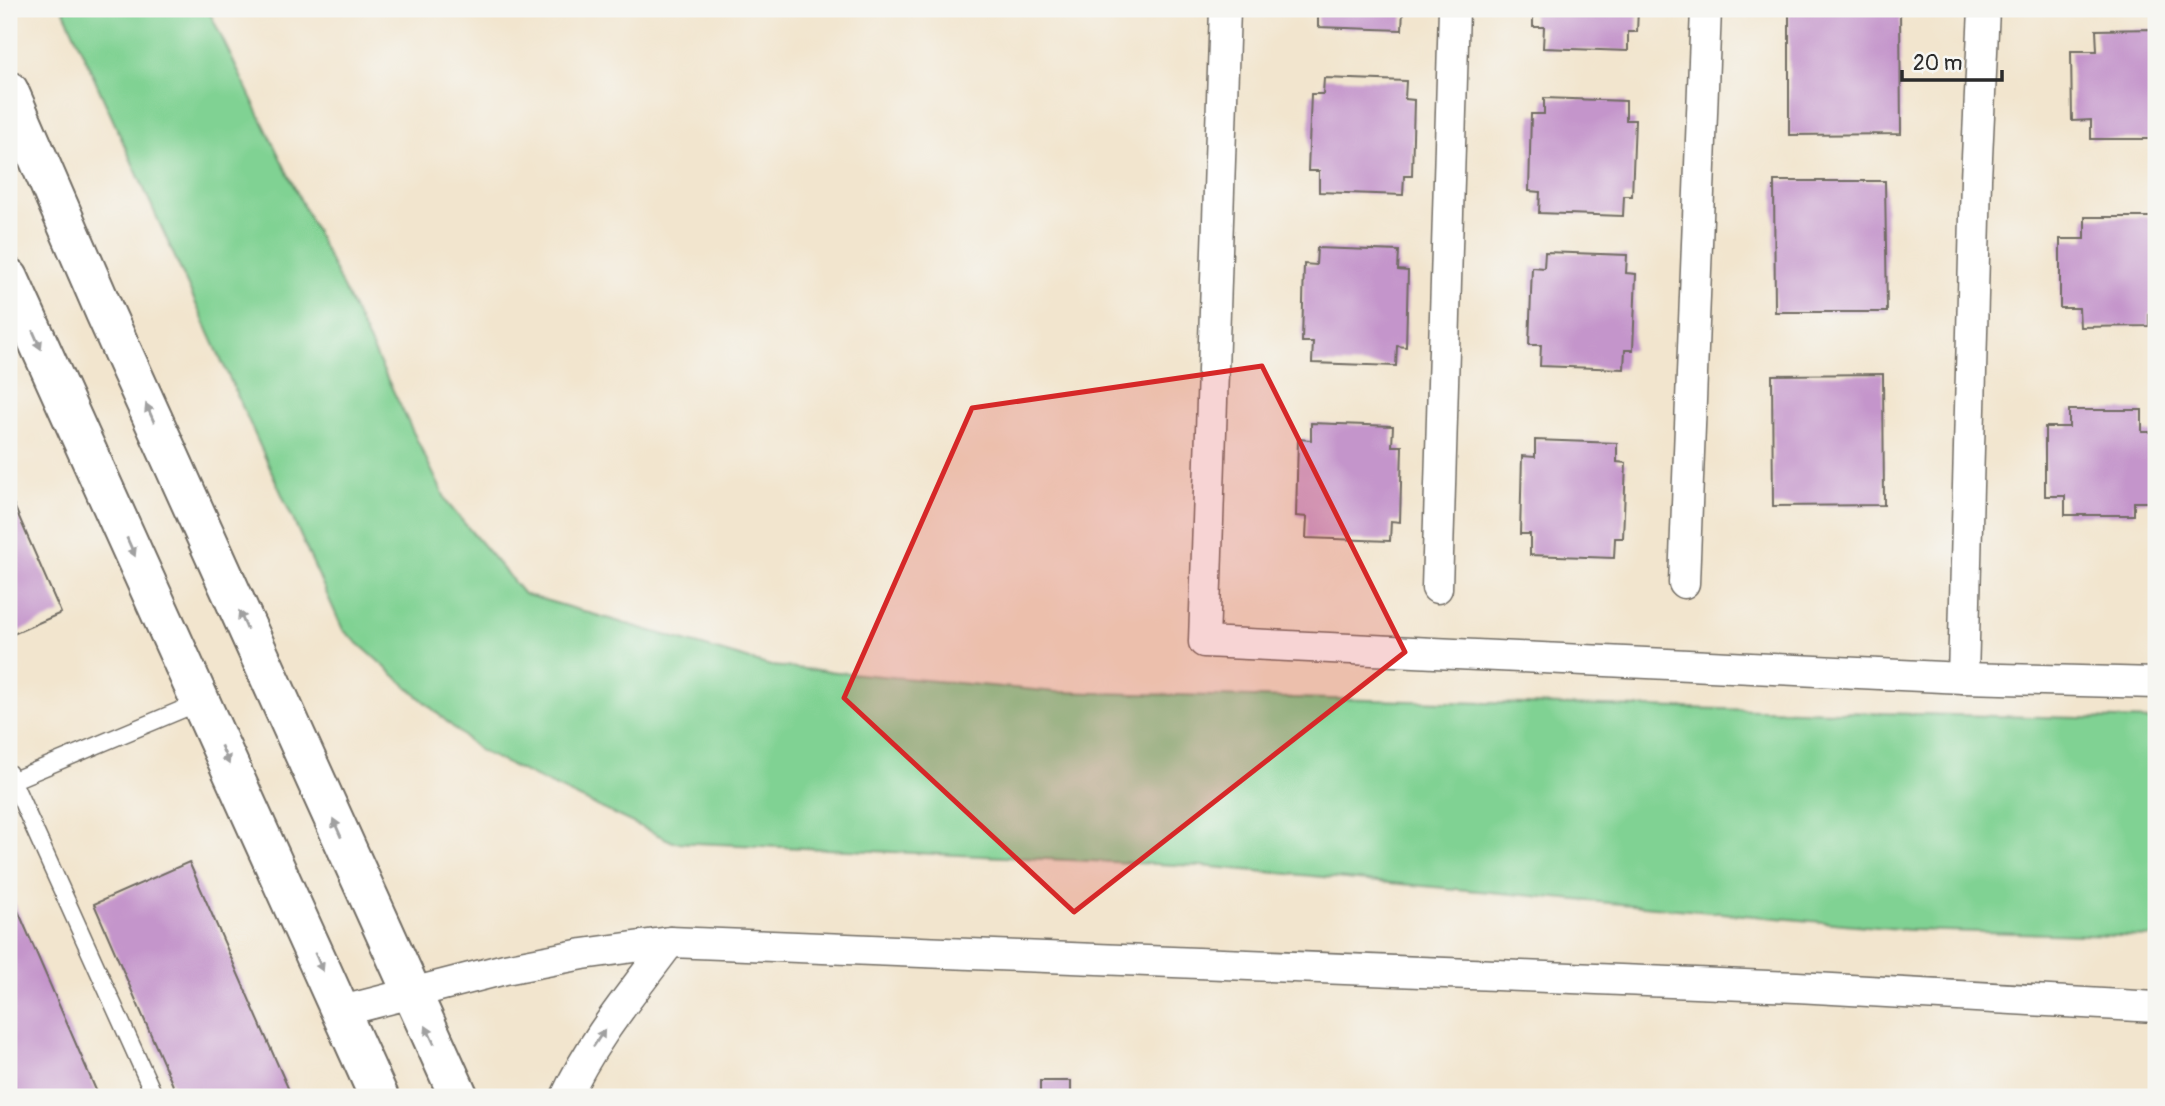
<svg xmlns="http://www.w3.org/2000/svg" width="2165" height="1106" viewBox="0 0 2165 1106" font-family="Pangolin,sans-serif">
	<rect width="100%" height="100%" fill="#f6f6f2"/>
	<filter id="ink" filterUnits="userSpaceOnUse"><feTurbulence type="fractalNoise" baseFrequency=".0143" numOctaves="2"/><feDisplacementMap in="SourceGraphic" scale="14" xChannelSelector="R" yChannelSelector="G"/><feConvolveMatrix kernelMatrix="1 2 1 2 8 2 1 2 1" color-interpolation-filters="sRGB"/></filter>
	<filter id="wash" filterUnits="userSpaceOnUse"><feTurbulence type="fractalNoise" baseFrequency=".00686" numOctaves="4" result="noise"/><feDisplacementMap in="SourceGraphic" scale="28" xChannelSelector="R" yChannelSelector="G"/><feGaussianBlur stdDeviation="1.57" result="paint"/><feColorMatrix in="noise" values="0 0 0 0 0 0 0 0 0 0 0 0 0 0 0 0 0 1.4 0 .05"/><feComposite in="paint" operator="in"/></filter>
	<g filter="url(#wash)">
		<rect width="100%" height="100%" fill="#f2e5ce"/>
		<polygon fill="#80d293" stroke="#567e5f" stroke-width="2" points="63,9 208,9 448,504 524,594 771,666 1056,692 2156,720 2156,937 1910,930 1201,866 673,842 480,751 343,630"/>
		<g id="blocks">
			<g fill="#c495cb">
				<polygon points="1318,9 1403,9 1402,30 1318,27"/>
				<polygon points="1533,9 1638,9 1637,32 1628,32 1628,51 1543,48 1544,27 1533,27"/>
				<polygon points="1789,9 1900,9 1901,134 1789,135"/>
				<polygon points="2156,29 2156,139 2091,139 2091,120 2072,121 2071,51 2097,51 2096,30"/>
				<polygon points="1324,78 1406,81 1405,99 1414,100 1412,176 1404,176 1403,195 1319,192 1319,171 1308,171 1311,94 1323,94"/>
				<polygon points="1544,98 1626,101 1626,120 1635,120 1632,196 1624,196 1623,216 1539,213 1540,192 1529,191 1531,114 1544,114"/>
				<polygon points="1774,181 1885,181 1887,312 1775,312"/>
				<polygon points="2085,217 2156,217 2156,313 2149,313 2149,326 2080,327 2079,308 2060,308 2060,239 2085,239"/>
				<polygon points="1317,248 1399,251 1398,270 1408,271 1406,347 1397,346 1396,366 1312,363 1313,342 1302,342 1304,264 1316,265"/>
				<polygon points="1545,252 1627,255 1626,273 1636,274 1633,350 1625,350 1624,369 1540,366 1541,345 1529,345 1532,267 1544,268"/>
				<polygon points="1883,374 1884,505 1773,506 1772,375"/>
				<polygon points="2069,410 2142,410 2142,432 2156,432 2156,502 2134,502 2134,515 2065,515 2065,496 2045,496 2045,427 2069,427"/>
				<polygon points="1311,423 1393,426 1392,446 1402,446 1400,522 1391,521 1390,541 1306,538 1307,517 1296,516 1298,439 1311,440"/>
				<polygon points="1535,440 1617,443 1617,462 1626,463 1623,538 1615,538 1614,558 1530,555 1530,534 1520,534 1522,456 1535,457"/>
				<polygon points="9,494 61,613 9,636"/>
				<polygon points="189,862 292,1097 178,1097 94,904"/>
				<polygon points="9,890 99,1097 9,1097"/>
				<rect x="1040" y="1081" width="31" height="16"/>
			</g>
		</g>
	</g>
	<g filter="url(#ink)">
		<use href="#blocks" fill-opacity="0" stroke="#716c64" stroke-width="2"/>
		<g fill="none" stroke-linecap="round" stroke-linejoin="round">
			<g stroke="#716c64" stroke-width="19">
				<g id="service">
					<polyline points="9,773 155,1097"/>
					<polyline points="9,782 200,702"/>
				</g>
			</g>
			<g stroke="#716c64" stroke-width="33">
				<g id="minor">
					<polyline points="1225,9 1204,642 1963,678 2156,683"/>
					<polyline points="1684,583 1706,9"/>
					<polyline points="1437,588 1454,9"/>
					<polyline points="1963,678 1976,179 1984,9"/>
					<polyline points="342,1011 505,969 583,954 670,942 1797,987 2156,1007"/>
					<path d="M566,1097C592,1040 633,992 670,942"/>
				</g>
			</g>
			<g stroke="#716c64" stroke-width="42">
				<g id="tertiary">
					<polyline points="9,91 105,313 459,1097"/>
					<polyline points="9,278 379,1097"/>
				</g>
			</g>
			<use href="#service" stroke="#fff" stroke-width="16"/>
			<use href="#minor" stroke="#fff" stroke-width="30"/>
			<use href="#tertiary" stroke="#fff" stroke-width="38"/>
		</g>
		<defs><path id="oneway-solid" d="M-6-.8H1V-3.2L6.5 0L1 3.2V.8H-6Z" transform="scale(1.75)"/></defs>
		<g fill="#a0a0a0">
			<use href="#oneway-solid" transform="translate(37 340) rotate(66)"/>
			<use href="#oneway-solid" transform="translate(150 413) rotate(-114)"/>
			<use href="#oneway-solid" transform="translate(131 547) rotate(66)"/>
			<use href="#oneway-solid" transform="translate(243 620) rotate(-114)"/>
			<use href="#oneway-solid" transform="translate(225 755) rotate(66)"/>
			<use href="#oneway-solid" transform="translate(337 828) rotate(-114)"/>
			<use href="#oneway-solid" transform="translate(319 962) rotate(66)"/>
			<use href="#oneway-solid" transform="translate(430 1035) rotate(-115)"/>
			<use href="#oneway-solid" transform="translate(599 1038) rotate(-57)"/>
		</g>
	</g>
	<path fill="#d62828" fill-opacity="0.2" stroke="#d62828" stroke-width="5" stroke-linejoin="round" d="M1262,366L1405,652L1074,912L844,698L972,408Z"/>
	<rect width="2165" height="1106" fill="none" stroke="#f6f6f2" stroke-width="35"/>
	<path d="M1902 70v10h100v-10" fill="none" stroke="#2b2b2b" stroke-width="3.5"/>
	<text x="1913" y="70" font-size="21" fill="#2b2b2b" stroke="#f6f6f2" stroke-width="5" paint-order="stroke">20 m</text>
</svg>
